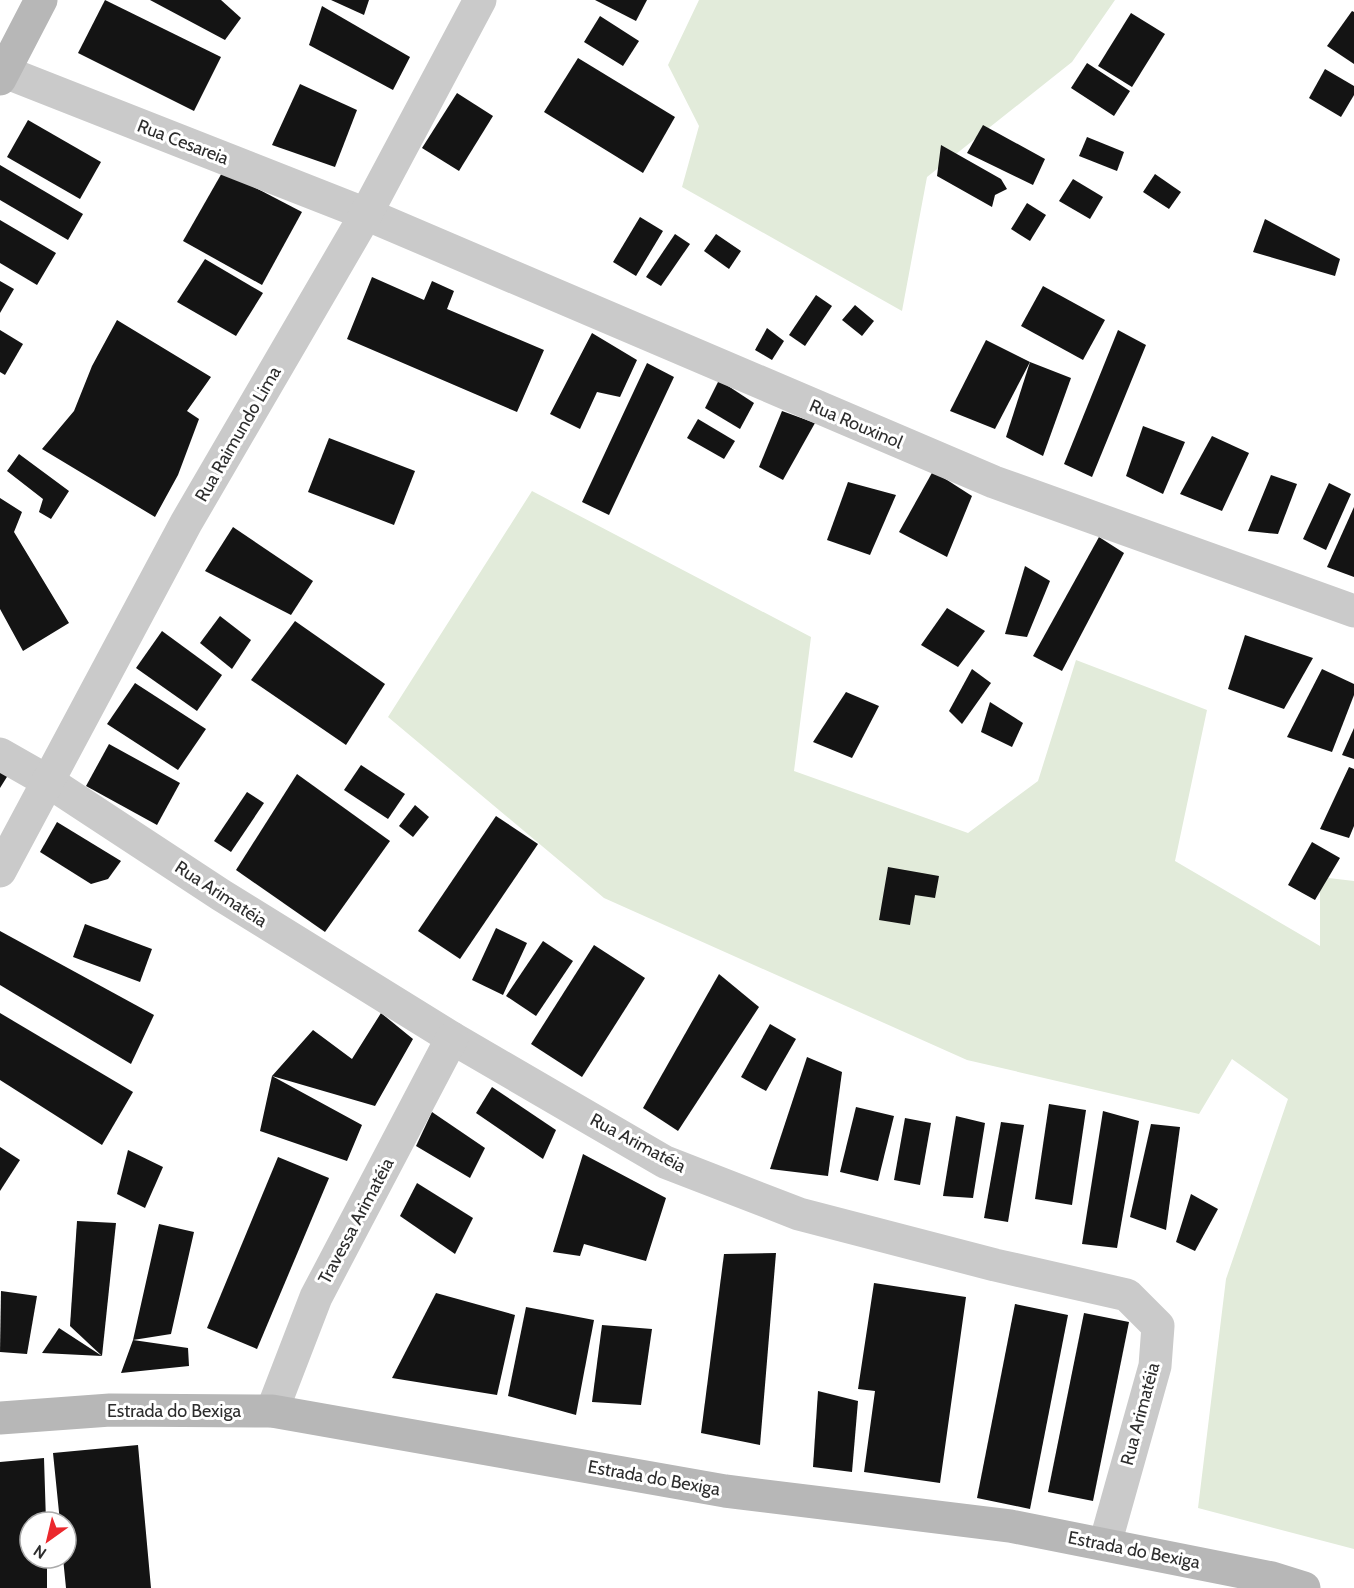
<svg xmlns="http://www.w3.org/2000/svg" width="1354" height="1588" viewBox="0 0 1354 1588" font-family="Cabin,sans-serif">
	<rect width="100%" height="100%" fill="#fff"/>
	<g fill="#e2ebda">
		<polygon points="699,0 1115,0 1072,62 927,177 902,311 682,187 699,126 668,65"/>
		<polygon points="532,491 811,637 794,771 968,833 1038,781 1076,660 1207,710 1175,861 1320,946 1320,877 1354,881 1354,1549 1198,1508 1226,1279 1288,1099 1232,1059 1199,1114 967,1060 604,898 388,717"/>
	</g>
	<g fill="#141414">
		<polygon points="105,0 221,57 194,111 78,53"/>
		<polygon points="150,0 221,0 241,18 225,40"/>
		<polygon points="331,0 369,0 364,15"/>
		<polygon points="595,0 647,0 636,21"/>
		<polygon points="322,6 410,57 393,90 309,45"/>
		<polygon points="1352,11 1354,12 1354,64 1327,46"/>
		<polygon points="1131,13 1165,34 1132,87 1098,66"/>
		<polygon points="600,16 639,41 623,66 584,42"/>
		<polygon points="578,58 675,117 643,173 544,112"/>
		<polygon points="1087,63 1130,91 1114,116 1071,88"/>
		<polygon points="1325,69 1354,86 1354,95 1341,117 1309,98"/>
		<polygon points="300,84 357,110 335,167 272,145"/>
		<polygon points="457,93 493,116 459,171 422,148"/>
		<polygon points="28,120 101,162 80,199 7,157"/>
		<polygon points="983,125 1045,159 1033,185 967,153"/>
		<polygon points="1087,137 1124,152 1117,171 1079,156"/>
		<polygon points="941,145 1001,179 1007,189 995,195 992,207 937,176"/>
		<polygon points="0,165 83,214 68,240 0,200"/>
		<polygon points="223,171 302,212 262,285 183,241"/>
		<polygon points="1155,174 1181,192 1169,209 1143,192"/>
		<polygon points="1073,179 1103,197 1090,219 1059,201"/>
		<polygon points="1027,203 1046,215 1030,241 1011,229"/>
		<polygon points="640,217 663,231 636,276 613,262"/>
		<polygon points="1265,219 1340,259 1335,276 1253,252"/>
		<polygon points="0,220 56,253 37,285 0,263"/>
		<polygon points="675,234 690,244 661,286 646,277"/>
		<polygon points="716,234 741,251 729,269 704,251"/>
		<polygon points="205,259 263,293 236,336 177,302"/>
		<polygon points="372,277 424,300 432,281 454,291 447,309 544,350 517,412 347,339"/>
		<polygon points="0,281 14,289 0,313"/>
		<polygon points="1043,286 1105,320 1083,360 1021,326"/>
		<polygon points="816,295 832,306 805,346 789,335"/>
		<polygon points="855,305 874,321 862,336 842,320"/>
		<polygon points="117,320 211,377 187,411 199,419 178,475 155,517 42,449 74,411 92,366"/>
		<polygon points="767,328 784,341 772,360 755,350"/>
		<polygon points="0,330 23,344 5,375 0,372"/>
		<polygon points="1118,330 1146,345 1092,477 1064,464"/>
		<polygon points="592,333 637,360 620,397 597,392 580,429 550,414"/>
		<polygon points="986,340 1030,362 995,429 950,411"/>
		<polygon points="1030,362 1071,378 1043,456 1006,437"/>
		<polygon points="647,363 674,377 609,515 582,502"/>
		<polygon points="719,380 754,403 740,429 705,408"/>
		<polygon points="782,411 815,423 783,480 759,467"/>
		<polygon points="698,419 735,441 724,459 687,438"/>
		<polygon points="1143,426 1185,442 1163,494 1126,476"/>
		<polygon points="1212,436 1249,453 1222,511 1180,494"/>
		<polygon points="329,438 415,471 394,525 308,492"/>
		<polygon points="19,454 69,491 51,519 39,512 43,499 7,471"/>
		<polygon points="933,471 972,496 947,557 899,532"/>
		<polygon points="1271,475 1297,484 1278,534 1248,531"/>
		<polygon points="848,482 896,495 870,555 827,540"/>
		<polygon points="1329,483 1351,494 1326,550 1303,539"/>
		<polygon points="0,498 22,512 14,532 69,623 23,651 0,609"/>
		<polygon points="1354,507 1354,577 1327,567"/>
		<polygon points="233,527 313,581 291,615 205,571"/>
		<polygon points="1099,537 1124,553 1062,671 1033,656"/>
		<polygon points="1025,566 1050,581 1027,637 1005,634"/>
		<polygon points="947,608 985,631 958,667 921,645"/>
		<polygon points="220,616 251,640 232,669 200,643"/>
		<polygon points="295,621 385,684 346,745 251,680"/>
		<polygon points="162,631 222,675 197,711 136,668"/>
		<polygon points="1245,635 1313,658 1284,709 1228,689"/>
		<polygon points="972,669 991,683 962,724 949,711"/>
		<polygon points="1322,669 1354,684 1354,695 1332,752 1287,737"/>
		<polygon points="135,683 206,729 178,770 107,724"/>
		<polygon points="846,692 879,706 852,758 813,742"/>
		<polygon points="990,702 1023,723 1012,747 981,732"/>
		<polygon points="1354,728 1354,759 1342,755"/>
		<polygon points="109,744 180,783 157,825 86,786"/>
		<polygon points="361,765 405,794 388,819 344,790"/>
		<polygon points="0,766 10,772 0,788"/>
		<polygon points="1349,767 1354,769 1354,826 1349,838 1320,829"/>
		<polygon points="297,774 390,841 325,932 236,870"/>
		<polygon points="247,792 264,803 231,852 214,841"/>
		<polygon points="415,805 429,817 413,837 399,826"/>
		<polygon points="496,816 538,844 460,959 418,931"/>
		<polygon points="57,822 121,861 108,879 91,884 40,852"/>
		<polygon points="1312,842 1340,858 1315,900 1288,885"/>
		<polygon points="888,867 939,876 935,898 915,895 910,925 879,920"/>
		<polygon points="85,924 152,949 140,982 73,957"/>
		<polygon points="496,928 527,943 503,995 472,980"/>
		<polygon points="0,931 154,1015 131,1064 0,985"/>
		<polygon points="543,941 573,961 536,1016 506,996"/>
		<polygon points="594,945 645,978 582,1077 531,1044"/>
		<polygon points="719,974 759,1007 678,1131 643,1108"/>
		<polygon points="0,1013 133,1092 102,1145 0,1080"/>
		<polygon points="381,1013 413,1039 375,1106 272,1076 362,1125 347,1161 260,1131 272,1076 313,1030 352,1059"/>
		<polygon points="770,1024 796,1039 766,1091 741,1077"/>
		<polygon points="807,1057 842,1072 828,1176 770,1169"/>
		<polygon points="492,1087 556,1130 543,1159 476,1113"/>
		<polygon points="1049,1104 1086,1110 1072,1205 1035,1199"/>
		<polygon points="856,1107 894,1116 878,1181 840,1172"/>
		<polygon points="1103,1111 1139,1121 1117,1248 1082,1244"/>
		<polygon points="432,1112 485,1148 470,1178 416,1146"/>
		<polygon points="956,1116 985,1123 973,1198 943,1196"/>
		<polygon points="905,1118 931,1123 920,1185 894,1180"/>
		<polygon points="1001,1122 1024,1125 1008,1222 984,1218"/>
		<polygon points="1151,1124 1180,1127 1166,1230 1130,1217"/>
		<polygon points="0,1147 20,1160 0,1191"/>
		<polygon points="128,1150 163,1167 145,1208 117,1194"/>
		<polygon points="583,1154 666,1198 646,1261 584,1244 580,1256 553,1252"/>
		<polygon points="278,1157 329,1178 257,1349 207,1328"/>
		<polygon points="417,1183 473,1218 455,1254 400,1216"/>
		<polygon points="1191,1194 1218,1209 1195,1251 1176,1242"/>
		<polygon points="77,1221 116,1223 102,1356 70,1326"/>
		<polygon points="159,1224 194,1232 171,1334 133,1340 188,1348 189,1366 121,1373 133,1340"/>
		<polygon points="776,1253 760,1445 701,1433 724,1254"/>
		<polygon points="874,1283 966,1297 940,1483 864,1472 875,1391 858,1389"/>
		<polygon points="1,1291 37,1296 27,1354 0,1352"/>
		<polygon points="436,1293 515,1315 497,1395 392,1378"/>
		<polygon points="1015,1304 1068,1315 1030,1509 977,1498"/>
		<polygon points="526,1307 594,1320 576,1415 508,1396"/>
		<polygon points="1084,1313 1129,1322 1093,1501 1048,1492"/>
		<polygon points="602,1325 652,1329 641,1405 592,1402"/>
		<polygon points="59,1328 102,1356 42,1353"/>
		<polygon points="818,1391 858,1401 852,1472 813,1467"/>
		<polygon points="138,1445 151,1588 66,1588 63,1558 66,1558 66,1522 60,1522 53,1453"/>
		<polygon points="44,1458 46,1522 30,1522 30,1558 47,1558 47,1588 0,1588 0,1462"/>
	</g>
	<g fill="none" stroke-linecap="round" stroke-linejoin="round">
		<g stroke="#cacaca" stroke-width="33">
			<polyline points="0,70 366,214 994,482 1354,611"/>
			<polyline points="0,754 49,782 221,895 452,1038 665,1162 799,1214 995,1265 1127,1295 1158,1326 1155,1366 1105,1544"/>
			<polyline points="0,871 186,523 366,214 480,0"/>
			<polyline points="272,1411 316,1297 452,1038"/>
		</g>
		<g stroke="#b7b7b7" stroke-width="33">
			<polyline points="0,79 41,0"/>
			<polyline points="0,1418 110,1410 272,1411 725,1491 1010,1526 1272,1578 1304,1588"/>
		</g>
	</g>
	<g text-anchor="middle" dominant-baseline="central" stroke-width="6" stroke-linejoin="round" paint-order="stroke">
		<g font-size="18" fill="#2d2d2d" stroke="#fff">
			<text transform="translate(183 142) rotate(21)">Rua Cesareia</text>
			<text transform="translate(856 424) rotate(23)">Rua Rouxinol</text>
			<text transform="translate(238 434) rotate(-60)">Rua Raimundo Lima</text>
			<text transform="translate(221 894) rotate(33)">Rua Arimatéia</text>
			<text transform="translate(638 1143) rotate(28)">Rua Arimatéia</text>
			<text transform="translate(356 1221) rotate(-62)">Travessa Arimatéia</text>
			<text x="174" y="1411">Estrada do Bexiga</text>
			<text transform="translate(1140 1414) rotate(-75)">Rua Arimatéia</text>
			<text transform="translate(654 1478) rotate(10)">Estrada do Bexiga</text>
			<text transform="translate(1134 1550) rotate(11)">Estrada do Bexiga</text>
		</g>
	</g>
	<g transform="translate(48 1540) rotate(214)"><circle r="28" fill="#ffffff" stroke="#ababab" stroke-width="1.5"/>
	<path d="M0-4.5L10 22L0 15L-10 22Z" fill="#eb282d"/>
	<text y="-9" font-size="16" font-weight="bold" text-anchor="middle" fill="#2d2d2d">N</text>
	</g>
</svg>
